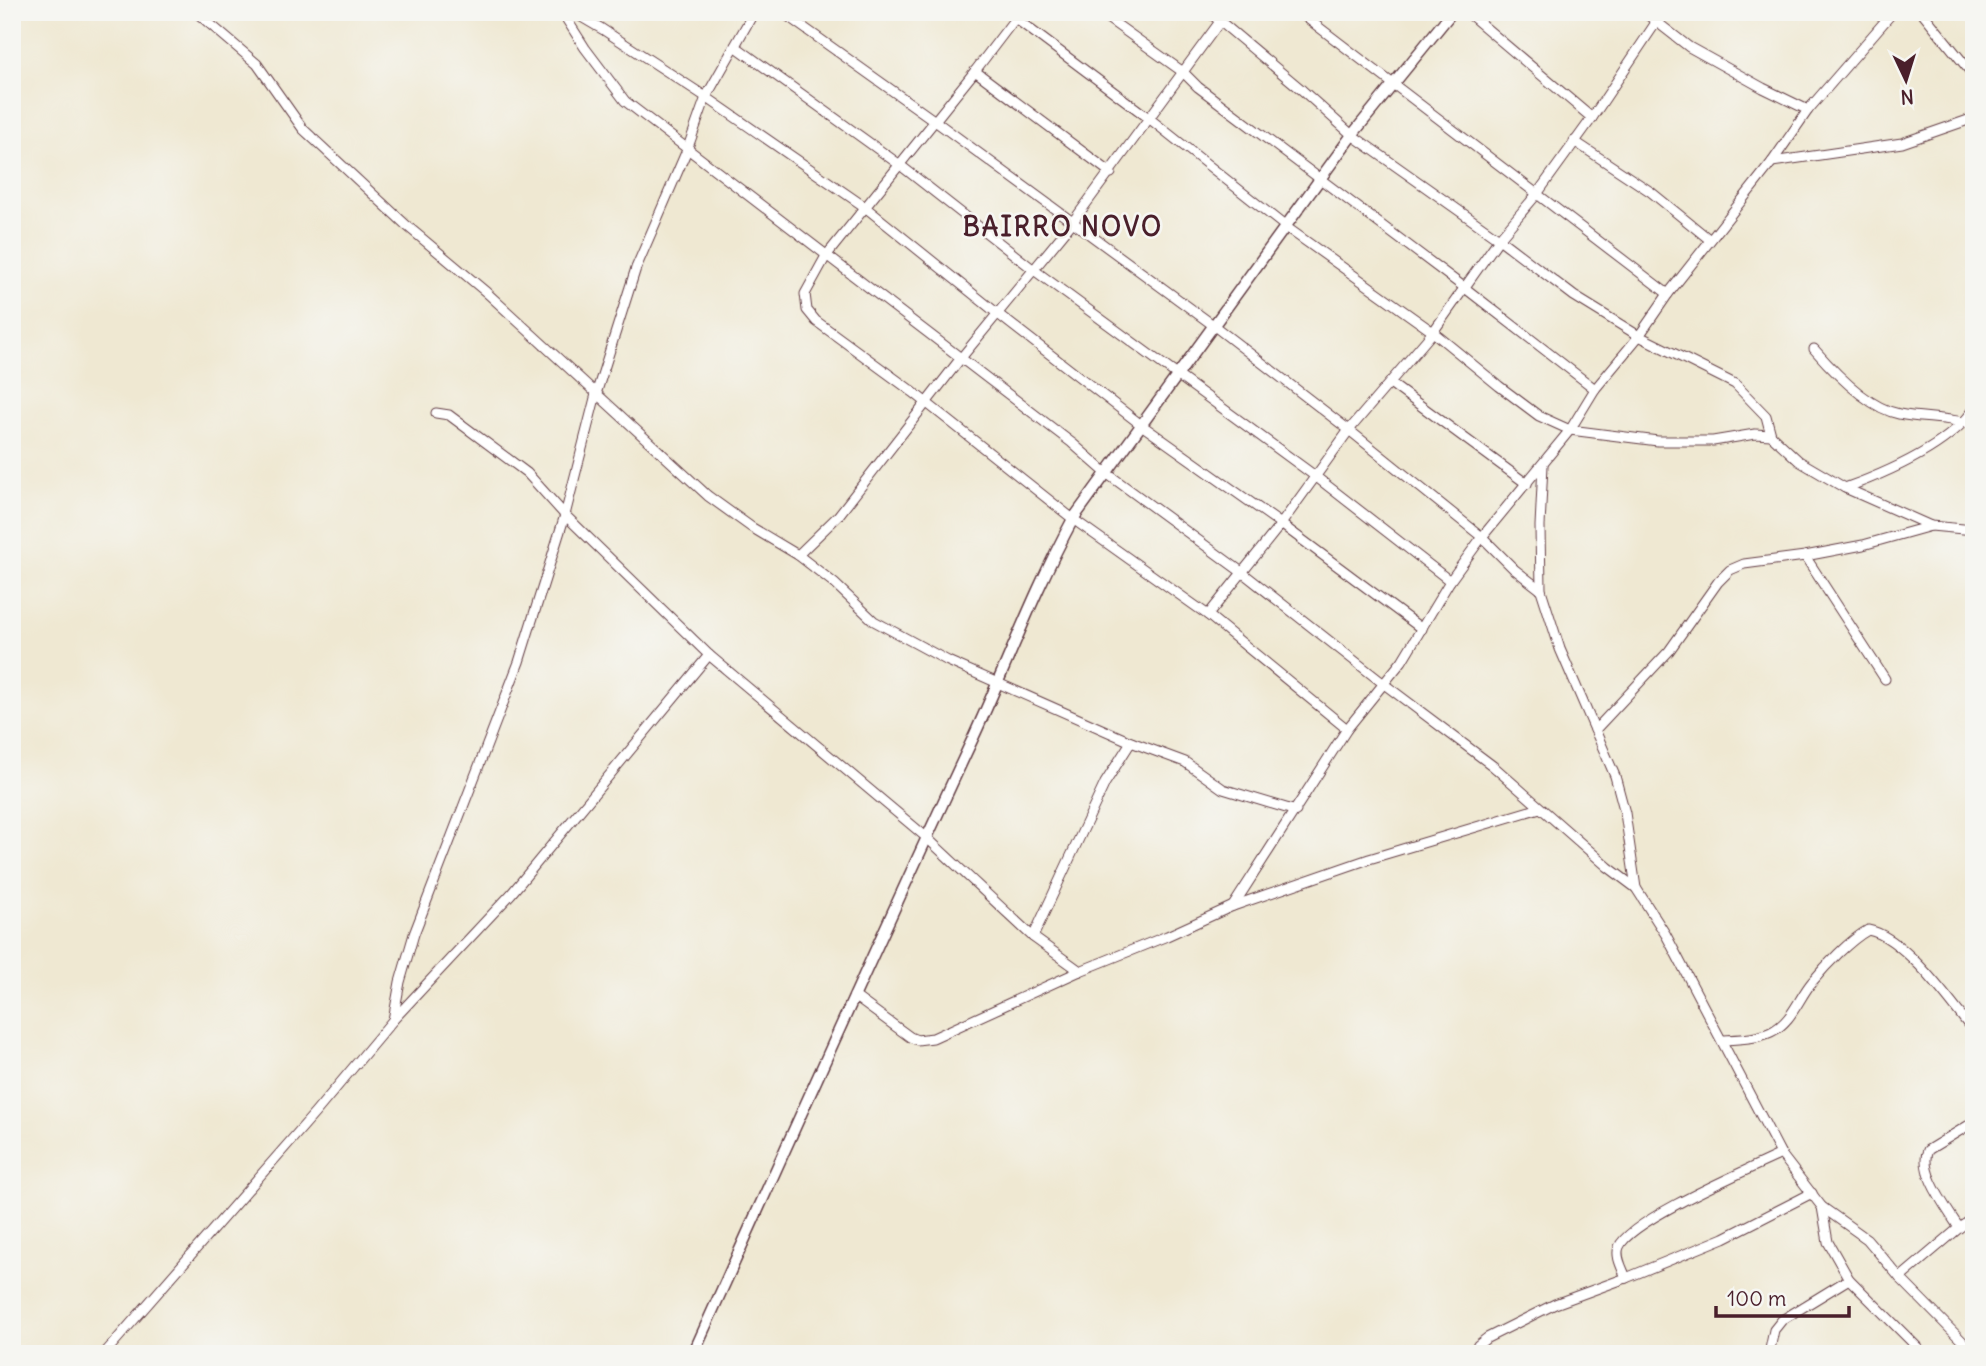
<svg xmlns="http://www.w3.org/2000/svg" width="1986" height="1366" viewBox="0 0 1986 1366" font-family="Delius,sans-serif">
	<rect width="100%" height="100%" fill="#f6f6f2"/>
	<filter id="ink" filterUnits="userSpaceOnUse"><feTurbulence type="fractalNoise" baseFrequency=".0143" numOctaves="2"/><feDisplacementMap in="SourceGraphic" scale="14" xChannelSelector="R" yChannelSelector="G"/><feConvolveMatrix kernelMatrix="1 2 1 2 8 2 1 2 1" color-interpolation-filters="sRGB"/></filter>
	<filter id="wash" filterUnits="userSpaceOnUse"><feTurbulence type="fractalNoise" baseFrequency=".00686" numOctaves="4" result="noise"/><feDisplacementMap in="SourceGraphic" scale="28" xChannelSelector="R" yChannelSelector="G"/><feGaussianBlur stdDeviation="1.57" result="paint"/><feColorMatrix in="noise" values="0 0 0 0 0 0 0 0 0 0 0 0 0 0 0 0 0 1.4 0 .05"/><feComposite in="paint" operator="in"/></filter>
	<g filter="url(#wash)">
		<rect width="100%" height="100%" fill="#efe8d2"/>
	</g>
	<g filter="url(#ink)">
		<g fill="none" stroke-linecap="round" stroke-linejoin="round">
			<g stroke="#633d44" stroke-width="11">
				<g id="minor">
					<polyline points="196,12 257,64 303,129 406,225 486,292 708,496 751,527 798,555 834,583 874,621 948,661 1131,742 1185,762 1223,789 1296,811"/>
					<polyline points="562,12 585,48 625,101 1072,443 1105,472 1243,573 1384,684 1493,766 1608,867 1636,888 1666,935 1781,1154 1822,1207 1867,1239 1900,1278 1974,1353"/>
					<polyline points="573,12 602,29 706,97 865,207 998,314 1140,424 1281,524 1422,629"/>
					<polyline points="782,12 935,121 1213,325 1349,430 1482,537 1514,569 1541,590"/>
					<polyline points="1020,12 975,71 826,256 805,294 807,310 816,321 913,392 1073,519 1208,615 1347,729"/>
					<polyline points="1099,12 1183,72 1198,87 1465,288 1595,389"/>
					<polyline points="1209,12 1302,90 1352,135 1499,239 1574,296 1639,336 1735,384 1766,416 1771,435"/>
					<polyline points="1299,12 1668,294"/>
					<polyline points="1467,12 1592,118"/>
					<polyline points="1644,12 1689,47 1763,88 1808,110"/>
					<polyline points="1922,12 1974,76"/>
					<polyline points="1015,18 1150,119 1286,227 1433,332 1499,386 1539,416 1570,430 1658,441 1713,441 1755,434 1771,435 1799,461 1845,488 1931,526 1974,530"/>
					<polyline points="735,46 900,165 1034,270 1315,476 1450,581"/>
					<polyline points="975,71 1111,173"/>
					<polyline points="1574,141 1651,192 1710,240"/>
					<polyline points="1772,162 1902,143 1974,118"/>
					<path d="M1814,349C1834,372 1868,408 1899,414C1923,419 1950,417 1974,425"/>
					<polyline points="1390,383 1527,484"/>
					<polyline points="436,413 449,415 527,473 565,515 709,655 926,837 1033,937 1080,971"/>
					<polyline points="1543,465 1540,526 1541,590 1560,649 1615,776 1625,813 1636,888"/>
					<path d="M1845,488C1886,473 1949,446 1974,409"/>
					<polyline points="798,555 838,516 961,358 1072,223 1227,12"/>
					<polyline points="1805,556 1885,679"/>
					<polyline points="1208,615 1281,524 1349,430 1433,332 1499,239 1537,194 1592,118 1663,12"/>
					<polyline points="1595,730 1669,651 1718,582 1730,570 1744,564 1805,556 1863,545 1931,526"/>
					<polyline points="1233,906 1347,729 1402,661 1450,581 1482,537 1570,430 1595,389 1639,336 1668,294 1772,162 1808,110 1893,12"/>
					<polyline points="1033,937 1105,783 1131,742"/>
					<polyline points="854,996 910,1037 917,1040 933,1038 1080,971 1167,936 1233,906 1369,859 1540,808"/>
					<polyline points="393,1020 400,982 414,934 519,662 565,515 596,394 636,268 687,150 706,97 754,12"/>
					<path d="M1722,1040C1739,1039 1756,1039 1771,1032C1792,1022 1798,999 1812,982C1826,965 1850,940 1868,930C1904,936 1952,1004 1974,1032"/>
					<polyline points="1822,1207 1828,1242 1849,1279 1924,1354"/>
					<polyline points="1959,1228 1974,1218"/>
					<path d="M1626,1278C1623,1269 1615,1257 1619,1247C1630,1220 1750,1169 1781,1154"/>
					<path d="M1900,1278L1959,1228C1947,1208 1918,1172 1928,1150L1974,1122"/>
					<polyline points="104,1354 315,1113 393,1020 511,894 709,655"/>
					<polyline points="1473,1354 1478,1345 1487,1338 1555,1304 1626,1278 1724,1238 1812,1193"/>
					<polyline points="1769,1354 1774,1330 1782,1320 1849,1279"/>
				</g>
			</g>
			<g stroke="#633d44" stroke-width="13">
				<path id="tertiary" d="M693,1354C786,1148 878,941 974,736C1007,664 1035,589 1073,519L1352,135L1452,12"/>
			</g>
			<use href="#minor" stroke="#fff" stroke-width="9"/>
			<use href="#tertiary" stroke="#fff" stroke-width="10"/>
		</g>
	</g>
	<g text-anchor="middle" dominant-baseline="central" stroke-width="5" stroke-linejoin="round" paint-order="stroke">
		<g font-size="26" font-weight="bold" letter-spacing="2" fill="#4a1f2b" stroke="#f6f6f2">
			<text x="1063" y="226">BAIRRO NOVO</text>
		</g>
	</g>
	<rect width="1986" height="1366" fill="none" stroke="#f6f6f2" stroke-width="42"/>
	<g transform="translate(1906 80) rotate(176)" stroke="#f6f6f2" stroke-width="5" paint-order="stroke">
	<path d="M0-5L12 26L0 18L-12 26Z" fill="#4a1f2b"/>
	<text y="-10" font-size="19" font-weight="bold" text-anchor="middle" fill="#4a1f2b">N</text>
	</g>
	<path d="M1716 1306v10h133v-10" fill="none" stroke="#4a1f2b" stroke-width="3.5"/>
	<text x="1727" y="1306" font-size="21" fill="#4a1f2b" stroke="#f6f6f2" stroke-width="5" paint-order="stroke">100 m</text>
</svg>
